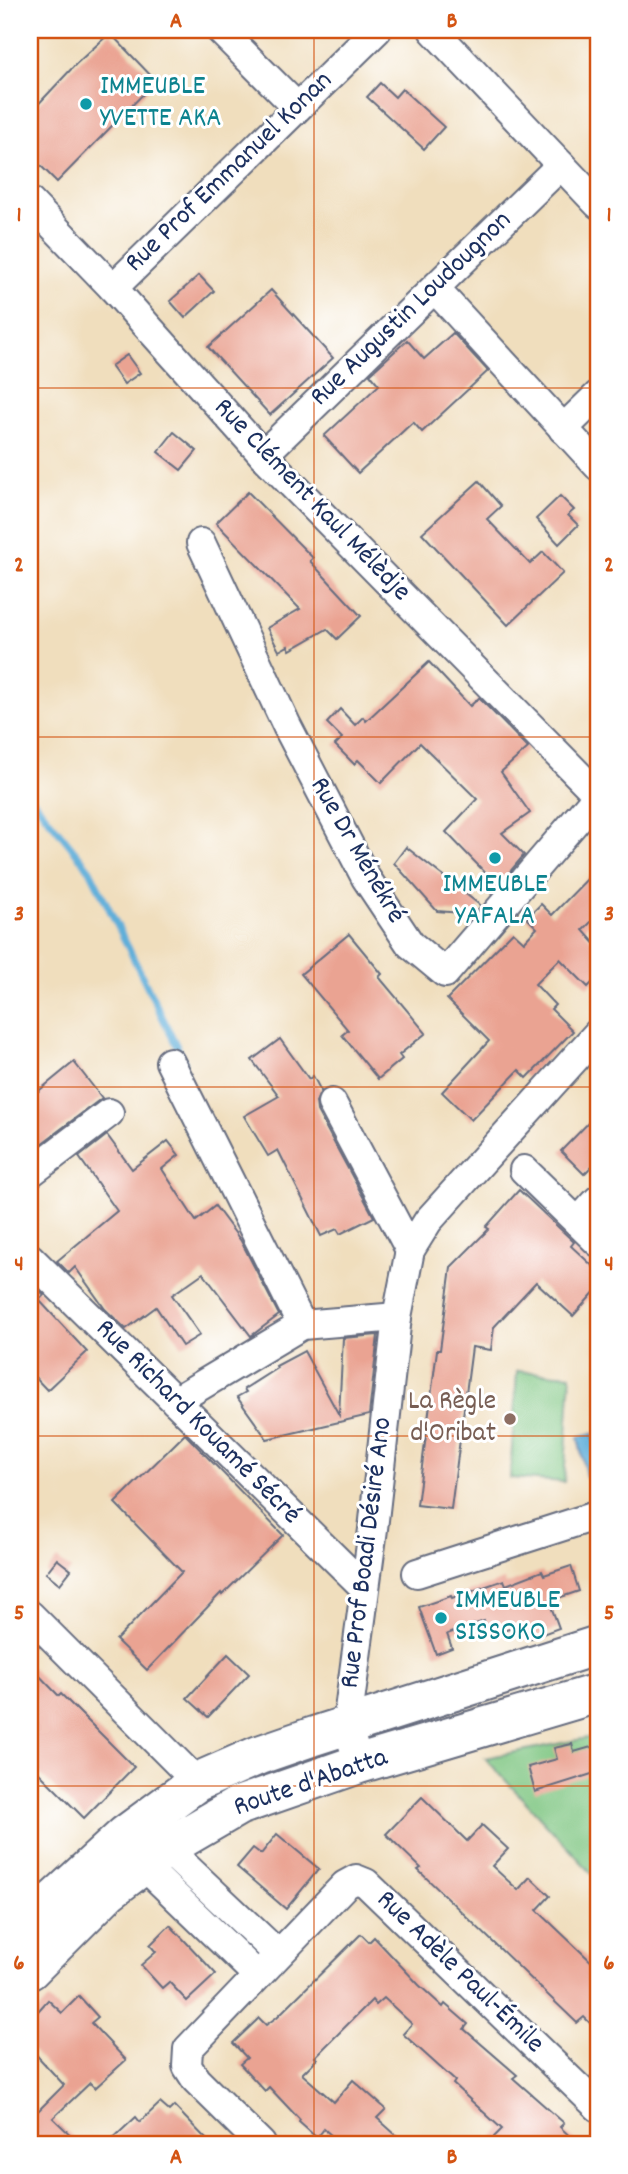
<svg xmlns="http://www.w3.org/2000/svg" width="628" height="2174" viewBox="0 0 628 2174" font-family="Dekko,sans-serif">
	<rect width="100%" height="100%" fill="#fff"/>
	<filter id="ink" filterUnits="userSpaceOnUse"><feTurbulence type="fractalNoise" baseFrequency=".0143" numOctaves="2"/><feDisplacementMap in="SourceGraphic" scale="14" xChannelSelector="R" yChannelSelector="G"/><feConvolveMatrix kernelMatrix="1 2 1 2 8 2 1 2 1" color-interpolation-filters="sRGB"/></filter>
	<filter id="wash" filterUnits="userSpaceOnUse"><feTurbulence type="fractalNoise" baseFrequency=".00686" numOctaves="4" result="noise"/><feDisplacementMap in="SourceGraphic" scale="28" xChannelSelector="R" yChannelSelector="G"/><feGaussianBlur stdDeviation="1.57" result="paint"/><feColorMatrix in="noise" values="0 0 0 0 0 0 0 0 0 0 0 0 0 0 0 0 0 1.4 0 .05"/><feComposite in="paint" operator="in"/></filter>
	<g filter="url(#wash)">
		<rect width="100%" height="100%" fill="#f0debd"/>
		<g fill="#7fc682" stroke="#4d7a70" stroke-width="2">
			<polygon points="517,1371 571,1375 564,1482 510,1478"/>
			<polygon points="598,1736 598,1880 485,1758"/>
		</g>
		<polygon fill="#5faed9" stroke="#3d6e9c" stroke-width="2" points="593,1433 598,1457 598,1474 586,1476 578,1437"/>
		<g fill="none" stroke-linecap="round" stroke-linejoin="round">
			<polyline stroke="#5faed9" stroke-width="7" points="30,796 90,870 184,1061"/>
		</g>
		<g id="blocks">
			<g fill="#eaa392">
				<polygon points="110,33 156,81 57,182 30,155 30,113 76,64"/>
				<polygon points="380,83 395,97 402,89 444,127 424,149 367,97"/>
				<polygon points="199,275 214,291 185,318 170,301"/>
				<polygon points="271,290 333,358 270,415 208,347"/>
				<polygon points="453,333 488,371 422,432 413,422 358,473 324,436 379,385 370,374 407,340 424,359"/>
				<polygon points="127,355 140,373 124,384 111,366"/>
				<polygon points="174,432 197,451 181,470 158,452"/>
				<polygon points="479,481 501,506 487,519 530,564 543,552 563,573 508,625 422,533"/>
				<polygon points="248,492 313,558 310,561 361,616 337,639 327,629 290,650 288,646 279,651 267,628 300,609 216,523"/>
				<polygon points="560,496 574,510 568,515 578,525 559,544 536,519"/>
				<polygon points="429,662 470,706 479,698 528,748 501,772 530,813 502,833 524,855 498,886 446,832 477,799 420,743 381,783 358,760 354,764 335,745 342,738 327,723 340,709 355,725 363,717 366,721"/>
				<polygon points="406,847 481,906 474,914 437,911 394,863"/>
				<polygon points="598,868 598,915 583,930 598,947 598,977 588,987 560,959 535,984 555,1005 551,1009 573,1031 527,1078 519,1070 471,1120 442,1092 489,1041 447,999 513,932 524,942 537,928 527,918 541,904 552,915"/>
				<polygon points="349,934 382,974 379,977 426,1033 399,1055 402,1059 378,1079 342,1035 348,1030 301,974"/>
				<polygon points="280,1039 309,1079 313,1076 321,1091 316,1102 317,1111 374,1217 340,1234 337,1229 321,1236 278,1150 268,1156 244,1116 279,1096 252,1060"/>
				<polygon points="74,1062 102,1098 37,1147 30,1137 30,1098"/>
				<polygon points="598,1113 598,1160 584,1174 561,1151"/>
				<polygon points="107,1135 132,1169 168,1141 179,1155 162,1169 196,1221 215,1206 241,1241 279,1315 251,1336 203,1273 172,1295 200,1335 182,1346 156,1307 126,1329 105,1309 75,1267 69,1273 57,1261 117,1211 79,1157"/>
				<polygon points="519,1190 574,1242 571,1246 598,1271 598,1288 573,1316 536,1282 494,1327 491,1350 472,1347 451,1509 417,1505 437,1350 440,1350 451,1267 489,1229 486,1227"/>
				<polygon points="30,1281 44,1295 39,1300 87,1352 47,1390 30,1372"/>
				<polygon points="378,1335 369,1415 267,1439 237,1397 246,1392 244,1389 277,1368 276,1366 304,1351 339,1415 343,1338"/>
				<polygon points="185,1434 283,1535 222,1595 221,1593 147,1670 116,1640 182,1572 115,1503"/>
				<polygon points="57,1559 71,1570 60,1584 46,1573"/>
				<polygon points="571,1566 579,1591 549,1601 559,1628 529,1639 524,1624 489,1636 484,1621 447,1634 452,1648 436,1654 419,1607 451,1596 452,1598 504,1580 506,1585 542,1571 544,1575"/>
				<polygon points="228,1654 249,1674 208,1717 187,1698"/>
				<polygon points="30,1666 59,1696 61,1694 134,1767 84,1818 30,1764"/>
				<polygon points="572,1744 574,1752 598,1745 598,1772 535,1792 528,1767 557,1759 554,1748"/>
				<polygon points="422,1797 467,1841 482,1825 508,1849 492,1866 518,1890 530,1877 550,1896 537,1910 598,1968 598,2031 584,2017 577,2023 418,1870 421,1868 386,1834"/>
				<polygon points="277,1834 319,1869 286,1909 237,1867 253,1848 261,1854"/>
				<polygon points="170,1925 216,1974 187,2001 169,1982 162,1988 141,1965 156,1952 150,1945"/>
				<polygon points="361,1934 369,1942 374,1937 419,1985 443,2007 445,2004 468,2024 464,2029 517,2075 513,2078 564,2123 560,2127 578,2144 487,2144 502,2129 453,2084 455,2081 403,2034 412,2024 384,1998 376,2005 372,2000 315,2057 317,2059 302,2074 334,2102 353,2080 386,2109 377,2118 406,2144 341,2144 324,2129 317,2138 299,2122 300,2120 269,2087 265,2091 240,2064 247,2058 233,2043 259,2018 266,2025 277,2017"/>
				<polygon points="79,1996 98,2017 91,2023 126,2060 95,2088 90,2083 53,2118 80,2144 42,2144 30,2132 30,2119 64,2085 30,2048 30,2020 48,2000 62,2013"/>
				<polygon points="160,2103 169,2111 174,2106 211,2144 107,2144 136,2117 140,2122"/>
			</g>
		</g>
	</g>
	<g filter="url(#ink)">
		<use href="#blocks" fill-opacity="0" stroke="#666c7f" stroke-width="2"/>
		<g fill="none" stroke-linecap="round" stroke-linejoin="round">
			<g stroke="#666c7f" stroke-width="32">
				<g id="street">
					<polyline points="220,30 297,107"/>
					<polyline points="433,30 598,204"/>
					<polyline points="30,202 113,288 263,455 598,795"/>
					<polyline points="113,288 377,30"/>
					<polyline points="435,289 598,466"/>
					<polyline points="563,429 598,395"/>
					<polyline points="263,455 561,165"/>
					<polyline points="201,543 287,726 366,878 410,944 445,973 598,795"/>
					<polyline points="170,1062 302,1325"/>
					<polyline points="332,1103 410,1250"/>
					<polyline points="524,1170 598,1242"/>
					<polyline points="30,1173 109,1113"/>
					<polyline points="578,1222 598,1200"/>
					<polyline points="30,1258 364,1587"/>
					<polyline points="175,1401 302,1325 397,1317"/>
					<polyline points="417,1573 598,1515"/>
					<polyline points="30,1615 197,1782"/>
					<polyline points="359,1764 347,1725 373,1529 397,1317 410,1250 428,1221 598,1033"/>
					<polyline points="166,1848 278,1954"/>
					<polyline points="143,1865 257,1975"/>
					<polyline points="261,2144 196,2080 187,2066 188,2049 345,1885 356,1879 366,1883 598,2107"/>
				</g>
			</g>
			<g stroke="#666c7f" stroke-width="42">
				<g id="secondary">
					<polyline points="30,1922 125,1835 197,1782 259,1755 311,1737 598,1645"/>
					<polyline points="30,1970 109,1891 166,1848 238,1806 359,1764 598,1693"/>
				</g>
			</g>
			<use href="#street" stroke="#fff" stroke-width="28"/>
			<use href="#secondary" stroke="#fff" stroke-width="38"/>
		</g>
	</g>
	<path fill="none" stroke="#d45514" stroke-width="2" stroke-opacity="0.55" d="M314,30V2144M30,388H598M30,737H598M30,1087H598M30,1436H598M30,1786H598"/>
	<g fill="#0f9aa8" stroke="#fff" stroke-width="2.5">
		<circle cx="86" cy="104" r="7"/>
		<circle cx="495" cy="858" r="7"/>
		<circle cx="441" cy="1618" r="7"/>
	</g>
	<circle fill="#8d6e63" stroke="#fff" stroke-width="2.5" cx="510" cy="1419" r="7"/>
	<g text-anchor="middle" dominant-baseline="central" stroke-width="6" stroke-linejoin="round" paint-order="stroke">
		<g font-size="28" fill="#0d838f" stroke="#fff" text-anchor="start">
			<text x="100" y="88">IMMEUBLE<tspan x="100" dy="32">YVETTE AKA</tspan></text>
			<text x="495" y="886" text-anchor="middle">IMMEUBLE<tspan x="495" dy="32">YAFALA</tspan></text>
			<text x="455" y="1602">IMMEUBLE<tspan x="455" dy="32">SISSOKO</tspan></text>
		</g>
		<g font-size="28" fill="#1b2f5e" stroke="#fff">
			<text transform="translate(230 173) rotate(-44)">Rue Prof Emmanuel Konan</text>
			<text transform="translate(412 310) rotate(-44)">Rue Augustin Loudougnon</text>
			<text transform="translate(311 501) rotate(46)">Rue Clément Kaul Mélèdje</text>
			<text transform="translate(356 851) rotate(60)">Rue Dr Ménékré</text>
			<text transform="translate(197 1423) rotate(45)">Rue Richard Kouamé Sécré</text>
			<text transform="translate(368 1553) rotate(-83)">Rue Prof Boadi Désiré Ano</text>
			<text transform="translate(311 1784) rotate(-19)">Route d'Abatta</text>
			<text transform="translate(459 1973) rotate(44)">Rue Adèle Paul-Émile</text>
		</g>
		<g font-size="28" fill="#785e54" stroke="#fff" text-anchor="end">
			<text x="496" y="1403">La Règle<tspan x="496" dy="32">d'Oribat</tspan></text>
		</g>
	</g>
	<rect width="628" height="2174" fill="none" stroke="#fff" stroke-width="77"/>
	<rect x="38" y="38" width="552" height="2098" fill="none" stroke="#d45514" stroke-width="2.5"/>
	<g font-size="23" text-anchor="middle" font-weight="bold" fill="#d45514">
		<text x="176" y="27">A</text>
		<text x="452" y="27">B</text>
		<text x="19" y="221">1</text>
		<text x="609" y="221">1</text>
		<text x="19" y="571">2</text>
		<text x="609" y="571">2</text>
		<text x="19" y="920">3</text>
		<text x="609" y="920">3</text>
		<text x="19" y="1270">4</text>
		<text x="609" y="1270">4</text>
		<text x="19" y="1619">5</text>
		<text x="609" y="1619">5</text>
		<text x="19" y="1969">6</text>
		<text x="609" y="1969">6</text>
		<text x="176" y="2163">A</text>
		<text x="452" y="2163">B</text>
	</g>
</svg>
